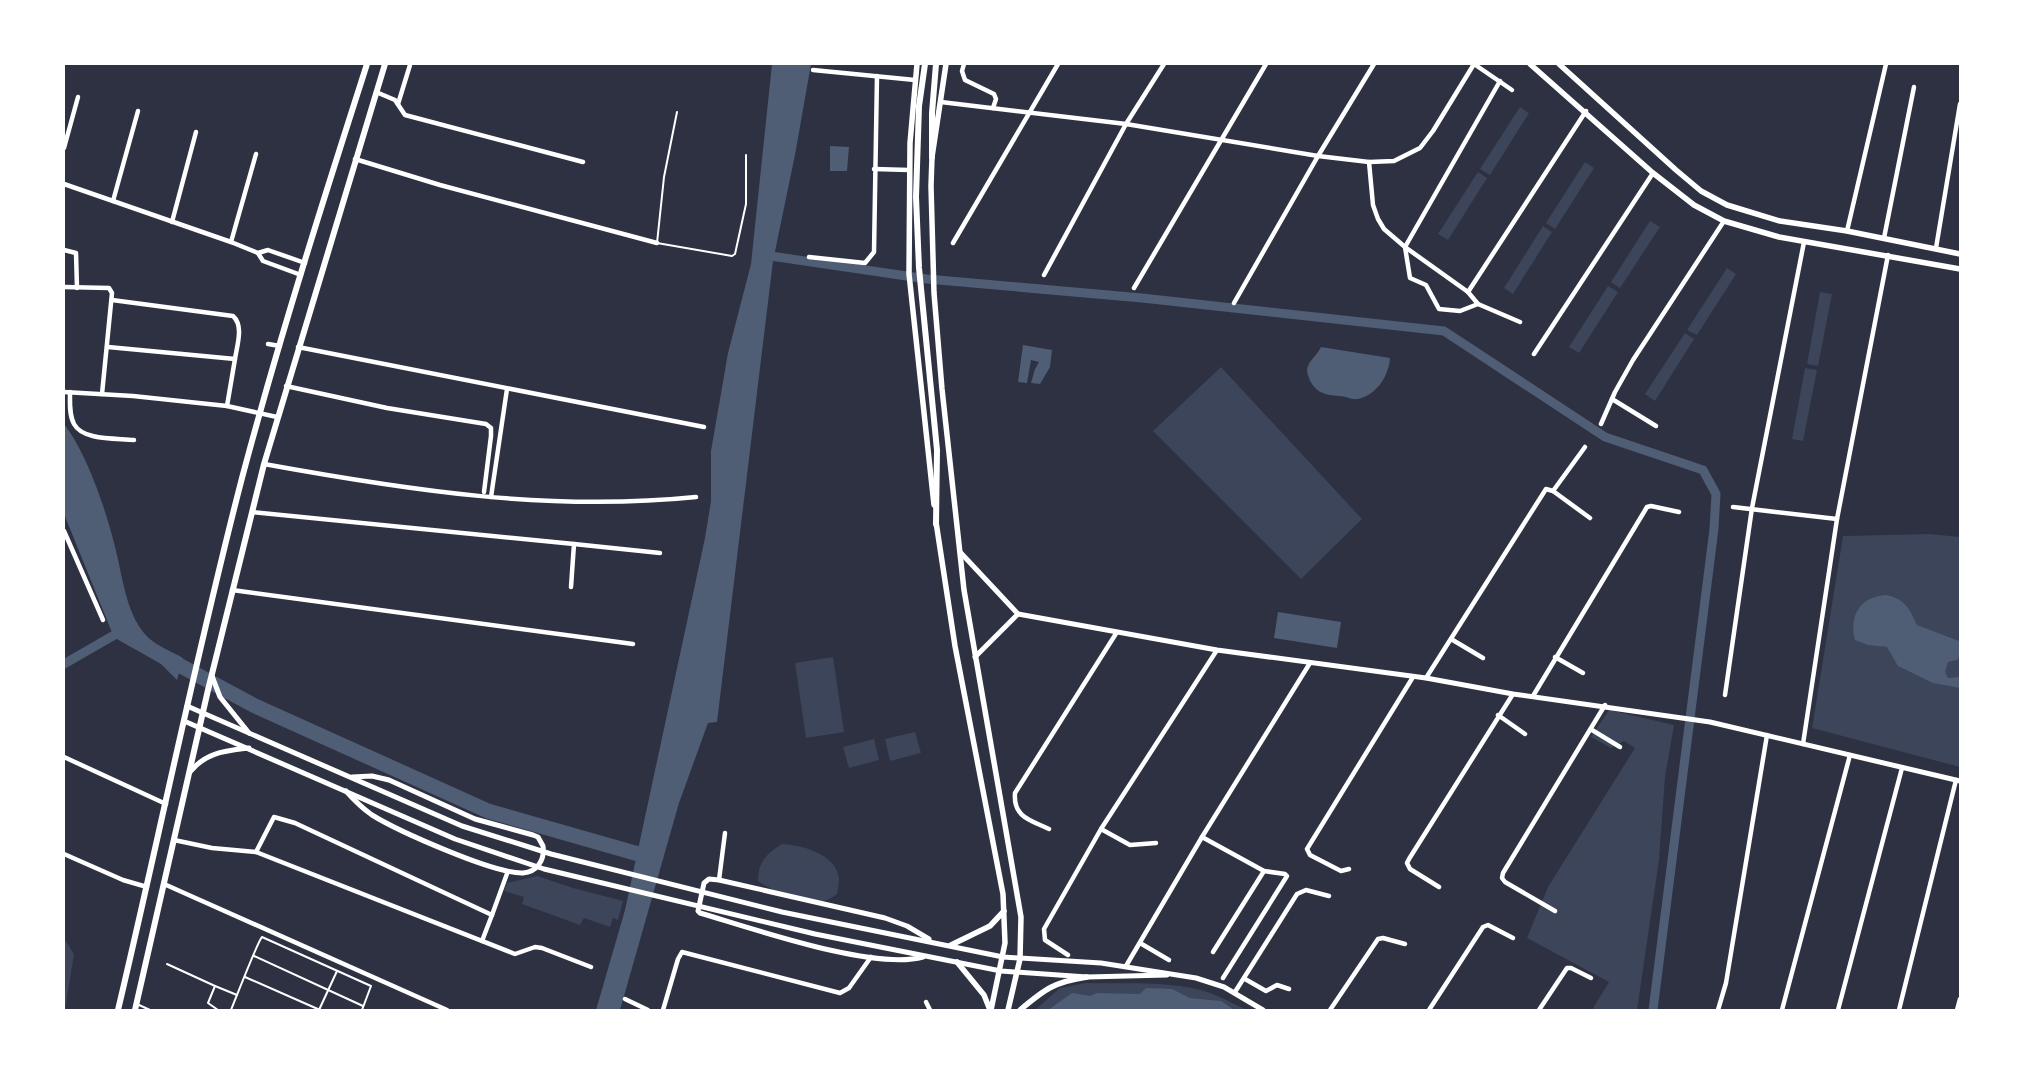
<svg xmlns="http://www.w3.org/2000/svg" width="2024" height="1074" viewBox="0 0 2024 1074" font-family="Literata,serif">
	<rect width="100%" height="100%" fill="#2d3142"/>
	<g fill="#3c4559">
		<polygon points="1520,107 1529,113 1490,175 1480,169"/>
		<polygon points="1585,162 1594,168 1555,229 1546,223"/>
		<polygon points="1478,172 1487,178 1448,240 1438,234"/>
		<polygon points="1650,221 1660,227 1620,288 1611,282"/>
		<polygon points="1543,226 1552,232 1513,294 1504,288"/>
		<polygon points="1727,268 1736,274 1697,335 1687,330"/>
		<polygon points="1608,286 1618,292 1579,353 1569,347"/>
		<polygon points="1820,292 1832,294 1818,366 1807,364"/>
		<polygon points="1685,333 1694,339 1655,401 1645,394"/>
		<polygon points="1221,367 1362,519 1301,579 1153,431"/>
		<polygon points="1805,368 1817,370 1803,441 1792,439"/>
		<polygon points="1929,534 1960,537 1960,767 1812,728 1843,536"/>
		<polygon points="833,657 844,732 806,738 795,663"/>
		<polygon points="1609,710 1674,725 1665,777 1659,860 1637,1010 1592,1010 1609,982 1527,938 1548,887 1635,748 1624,741 1611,748 1591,737"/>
		<polygon points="915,732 921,753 890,761 885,739"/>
		<polygon points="874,739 879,760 849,768 843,747"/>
		<path d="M782,844C802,845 836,854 839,878C839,883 838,889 837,894C834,896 830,899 827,900C811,905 770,891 758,881C758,862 766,854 782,844Z"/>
		<polygon points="537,876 573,888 623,901 618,920 613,918 610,927 584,918 580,925 522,904 524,897 504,891 507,883"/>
		<polygon points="64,938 74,954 65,1010 64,1010"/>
		<path d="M1086,983C1124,984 1165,981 1201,990C1218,995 1232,1003 1247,1010H1035L1060,988Z"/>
	</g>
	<g fill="#4f5d75">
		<polygon points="772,64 811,64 795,155 773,261 717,722 708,723 679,803 620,1010 596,1010 625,910 705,538 711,501 711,451 728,353 751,264"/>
		<polygon points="830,146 849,147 847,171 830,171"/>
		<polygon points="1023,345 1052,350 1050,367 1040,384 1031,383 1035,369 1039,362 1031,360 1027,383 1018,382"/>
		<path d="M1321,347L1390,358C1389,375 1377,395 1358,399C1351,400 1346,396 1339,396C1325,395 1315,393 1309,378C1308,375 1306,370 1308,366C1310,360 1318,354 1321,347Z"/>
		<path d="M64,424C88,455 107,513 116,551C123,579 126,611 144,633C152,644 171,651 183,658L177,680L161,664L115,638L111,630L64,514Z"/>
		<path d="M1886,595C1905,599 1909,608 1917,625L1959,641L1960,656L1957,660L1948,662L1945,672L1948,678L1960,677V688L1933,683L1898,666L1887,647L1868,645L1855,640C1849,615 1860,597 1886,595Z"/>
		<polygon points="1278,612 1341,622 1337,648 1274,638"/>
		<polygon points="1146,988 1172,989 1190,998 1221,1001 1234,1010 1048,1010 1072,993 1090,996 1097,993 1140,994"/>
	</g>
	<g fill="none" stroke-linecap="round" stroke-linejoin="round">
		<g stroke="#4f5d75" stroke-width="9">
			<polyline points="764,255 927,279 1142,298 1444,331 1605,437 1703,470 1716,494 1714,529 1653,1010"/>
			<polyline points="64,664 123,630"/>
		</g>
		<polyline stroke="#4f5d75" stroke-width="15" points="164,657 253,705 488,811 649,857"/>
		<g stroke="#fff" stroke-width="2">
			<polyline points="677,112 664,177 657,243 732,256 735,254 746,204 746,155"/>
			<polyline points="254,956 363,1006"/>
			<polyline points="167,964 215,986 208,1003 218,1010"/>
			<polyline points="245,977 320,1010"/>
			<polyline points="215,986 237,995"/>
			<polyline points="139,1005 150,1010"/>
			<path d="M231,1010C235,1000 258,941 262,937L371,986L362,1010"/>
			<polyline points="319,1010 337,971"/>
		</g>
		<g stroke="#fff" stroke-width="4.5">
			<polyline points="964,64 962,71 965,80 994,94 996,99 993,108"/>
			<polyline points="1474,64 1512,90"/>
			<polyline points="813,70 915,80"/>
			<polyline points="376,92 395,100 405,115 583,162"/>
			<polyline points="941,102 1126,124 1318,156 1369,162 1394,161 1420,148 1433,131 1474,64"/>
			<polyline points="398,104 410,65"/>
			<polyline points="64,148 78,97"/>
			<polyline points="355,159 440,185 657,243"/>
			<polyline points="1369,162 1373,205 1378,219 1384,229 1405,247 1468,292 1478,304 1520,322"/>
			<polyline points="874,169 909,170"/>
			<polyline points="64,184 231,242 258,253 263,261 301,275"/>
			<polyline points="113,201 138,111"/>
			<polyline points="172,222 196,132"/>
			<polyline points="1847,231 1886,64"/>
			<polyline points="1884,238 1914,87"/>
			<polyline points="231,242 256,154"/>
			<polyline points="953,243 1058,64"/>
			<polyline points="1936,248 1960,104"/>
			<polyline points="64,250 76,253 77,288"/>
			<polyline points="258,253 268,250 305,263"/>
			<polyline points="809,257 865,263 874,252 877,76"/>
			<polyline points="1044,275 1126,124 1164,64"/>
			<polyline points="64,287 109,288 112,293 102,394"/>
			<polyline points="1134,288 1266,64"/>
			<polyline points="1468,292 1586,111"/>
			<polyline points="1234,303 1318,156 1374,64"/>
			<polyline points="1478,304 1460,311 1439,309 1426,285 1410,278 1405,247 1500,81"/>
			<polyline points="268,344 280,346"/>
			<path d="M108,347L235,359C237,345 244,326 233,316L112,300"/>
			<polyline points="298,347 704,427"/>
			<polyline points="1534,354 1653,173"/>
			<polyline points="286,386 387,408 486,424 491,428 491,436 484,492"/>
			<polyline points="64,392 133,396 227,406 277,417"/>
			<path d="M70,392C70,402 69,415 74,424C83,441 117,438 134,440"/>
			<polyline points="1612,399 1656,426"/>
			<polyline points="227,406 235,359"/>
			<polyline points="1601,424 1615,392 1633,360 1724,221"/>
			<path d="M264,464C407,490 549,512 696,497"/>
			<polyline points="1553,491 1585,447"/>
			<polyline points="491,497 507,389"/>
			<polyline points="1733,507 1837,519"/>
			<polyline points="252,512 574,544 571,587"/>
			<polyline points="64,531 103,620"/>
			<polyline points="574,544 660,553"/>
			<polyline points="232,590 633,644"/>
			<polyline points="1451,639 1483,658"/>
			<polyline points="1555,657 1583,673"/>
			<polyline points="1426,678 1546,489 1553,491 1590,518"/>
			<polyline points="1725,695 1752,508 1804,242"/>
			<polyline points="1533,696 1647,507 1651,506 1679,512"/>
			<polyline points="1498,715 1525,734"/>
			<polyline points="1592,730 1620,747"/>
			<polyline points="1803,744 1837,519 1888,255"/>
			<polyline points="64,757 166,804"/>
			<path d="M1049,829C1030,820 1013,817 1015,793L1117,632"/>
			<polyline points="1101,829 1130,845 1156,843"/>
			<polyline points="1202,837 1264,871 1285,874 1287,876 1223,978"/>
			<polyline points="174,840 212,848 256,852 515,954 535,947 542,948 591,967"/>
			<polyline points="256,852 274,817 295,823 492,915 482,941"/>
			<polyline points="64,854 123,880 147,887"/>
			<polyline points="1349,869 1341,871 1310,855 1307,849 1413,677"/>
			<polyline points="719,880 725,833"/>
			<polyline points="164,884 447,1010"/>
			<polyline points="1439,887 1410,869 1407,863 1409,859 1513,694"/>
			<polyline points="1555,911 1505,882 1502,878 1503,873 1605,705"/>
			<polyline points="492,915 508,871"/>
			<polyline points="1140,943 1169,960"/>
			<polyline points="1213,952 1264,871"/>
			<polyline points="1068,955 1045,940 1044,929 1101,829 1217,650"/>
			<polyline points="1126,966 1202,837 1310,663"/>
			<polyline points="1245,979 1266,991 1277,985 1289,989"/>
			<polyline points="1235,992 1297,894 1306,890 1329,896"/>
			<polyline points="625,999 648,1010"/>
			<polyline points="926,1002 930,1010"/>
			<polyline points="663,1010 678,959 682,952 840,993 849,988 871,957"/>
			<polyline points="1330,1010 1378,939 1383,938 1405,944"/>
			<polyline points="1429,1010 1483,927 1488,925 1513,938"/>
			<polyline points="1539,1010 1567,968 1571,968 1591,978"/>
			<polyline points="1718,1010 1726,983 1767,735"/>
			<polyline points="1782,1010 1850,755"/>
			<polyline points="1838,1010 1902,768"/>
			<polyline points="1899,1010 1956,780"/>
			<polyline points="1957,1010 1960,999"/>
		</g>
		<g stroke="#fff" stroke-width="5">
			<polyline points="960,552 1018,614"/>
			<polyline points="975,657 1018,614 1217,650 1426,678 1513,694 1710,722 1960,781"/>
			<polyline points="212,676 220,697 249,733"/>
			<polyline points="187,706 462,826 551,854 782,912 1003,957 1101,963 1196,978 1224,987 1263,1010"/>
			<polyline points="184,721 455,839 544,869 815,934 1001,971 1087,977 1167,975"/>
			<path d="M190,772C206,752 225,751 249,748"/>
			<path d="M346,791C354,800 362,808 372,815C398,831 494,874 523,873C537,872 545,860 543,846L538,837L533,835L475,819L389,780L372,776L352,777"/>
			<path d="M923,957C874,971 751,928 700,913L698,911L704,883L709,879L719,880L885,918L907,926L929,939"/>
		</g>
		<g stroke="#fff" stroke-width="5.5">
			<polyline points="917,64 910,143 909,274 934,505"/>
			<polyline points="946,64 932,157 931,186 934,293 942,389 964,590 1021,917 1020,959 1008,1010"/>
			<polyline points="1530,64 1653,173 1694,205 1724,221 1779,237 1960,269"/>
			<polyline points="1559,64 1676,170 1701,191 1727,205 1780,221 1847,231 1960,254"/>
			<polyline points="936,522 955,646 1003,894 1005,943 991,1010"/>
			<polyline points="951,945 990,926 1004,911"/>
			<polyline points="957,962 984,995 990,1010"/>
			<path d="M1020,1010C1045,989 1054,982 1087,977"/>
		</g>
		<g stroke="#fff" stroke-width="6">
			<polyline points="925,64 919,106 916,197 919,268 937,450 936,524"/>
			<polyline points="932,157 932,113 936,64"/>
			<path d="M118,1010C160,833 196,655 242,478C279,339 323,201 367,64"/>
			<polyline points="135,1010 208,690 264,464 385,64"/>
		</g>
	</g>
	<rect width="2024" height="1074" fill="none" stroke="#ffffff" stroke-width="130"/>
</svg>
